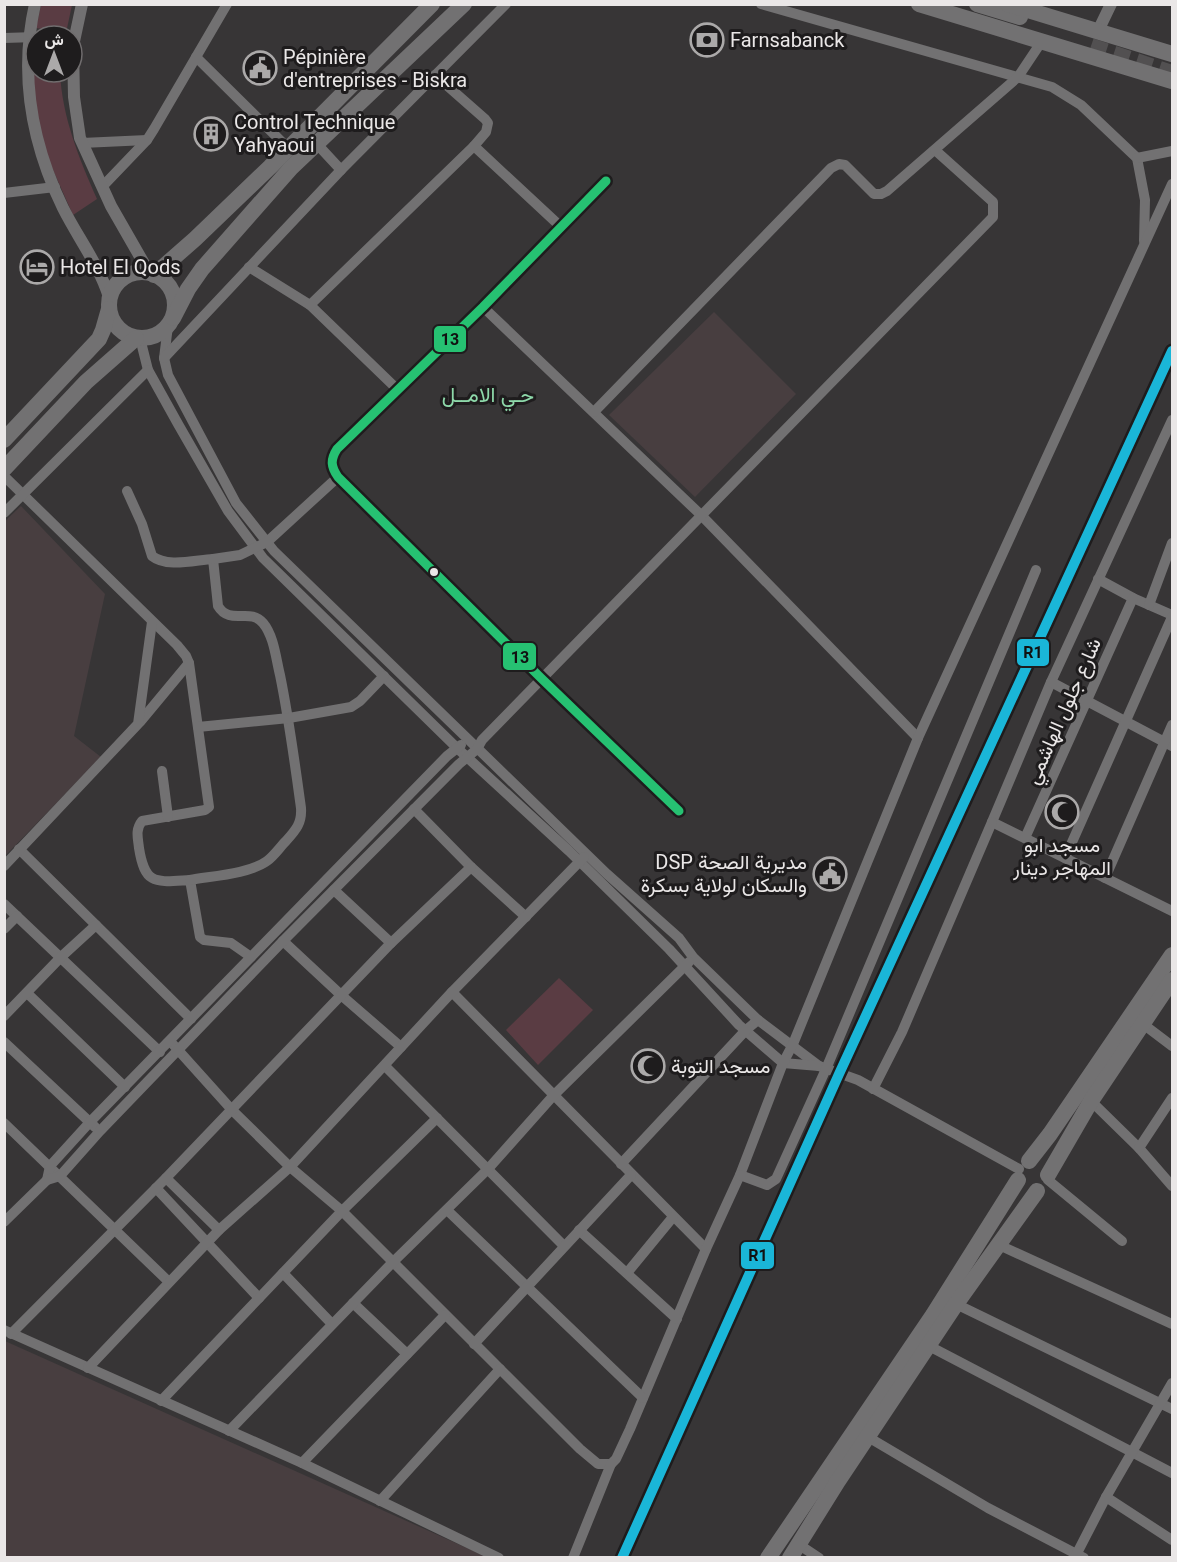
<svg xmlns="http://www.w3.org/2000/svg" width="1177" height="1562" viewBox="0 0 1177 1562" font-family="Roboto,Vazirmatn,sans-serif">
	<rect width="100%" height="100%" fill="#373536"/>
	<g fill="#483e40">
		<polygon points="714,312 796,394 695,497 609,415"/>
		<polygon points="21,506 105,594 74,736 101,757 5,856 4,522"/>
		<polygon points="5,1341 487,1557 5,1557"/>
	</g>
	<g fill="#5a3c43">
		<polygon points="41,5 72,5 66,33 36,28"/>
		<path d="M33,53H36V72H60C62,117 79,158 97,199L73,215L45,152L33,97Z"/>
		<polygon points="559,978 593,1010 538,1065 506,1030"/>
	</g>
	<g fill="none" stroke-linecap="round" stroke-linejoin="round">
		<polyline stroke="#525051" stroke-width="16" stroke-dasharray="16 8" stroke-linecap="butt" points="1091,46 1172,73"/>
		<g stroke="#727172" stroke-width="10">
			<polyline points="761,4 1052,87 1081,105 1137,158 1145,200 1144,241"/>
			<polyline points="4,38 36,37"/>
			<polyline points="196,57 288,148"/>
			<polyline points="82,143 147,140"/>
			<polyline points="316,143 341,170"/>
			<polyline points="474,146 560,226"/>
			<polyline points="1137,158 1172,151"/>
			<path d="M606,181L483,307L337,449C330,460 331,467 338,477L541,678L679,811"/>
			<polyline points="102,187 147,140 154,129 227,4"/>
			<polyline points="4,193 55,187"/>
			<polyline points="249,267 310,305 398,390"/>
			<polyline points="310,305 474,146 486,132 488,123 485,119 435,75"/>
			<polyline points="483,307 702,516 918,738"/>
			<polyline points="168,326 164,358 168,375 236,503 274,551 607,874 679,938 693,957 758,1020 819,1066 858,1080 1019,1169"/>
			<polyline points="140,338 148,370 178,424 228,511 263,558 457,748 569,851 669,949 739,1025 783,1063 819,1066"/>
			<polyline points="164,358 341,170 506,4"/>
			<polyline points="594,412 831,168 839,164 845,165 874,194 881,194 887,191 1018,77 1042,41"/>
			<polyline points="1172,420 1051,682 992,822 1172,911"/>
			<path d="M4,476L177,645L186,656L189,663L209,807L205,810L142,821C135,830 138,838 139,848C145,886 156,882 190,880L200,937L204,940L231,943L251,957"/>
			<path d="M127,491L142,524L152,556C167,568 195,560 213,559L218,606C230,626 250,607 263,623C274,636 276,659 280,675C289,719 295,764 301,808C302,823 296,830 286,841C280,847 274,856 267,861C249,874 211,876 190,880"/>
			<polyline points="4,513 148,370"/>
			<polyline points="213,559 240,555 267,542 338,477"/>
			<polyline points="1098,579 1133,598 1172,615"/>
			<polyline points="1149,605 1172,543"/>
			<polyline points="1051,682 1172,746"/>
			<polyline points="140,722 189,663"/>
			<polyline points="198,727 289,718 351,707 360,701 384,676"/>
			<polyline points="162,771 168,817"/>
			<polyline points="414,809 471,867 526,917"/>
			<polyline points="1025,838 1133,598"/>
			<polyline points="19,849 191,1019"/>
			<polyline points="1065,858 1172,617"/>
			<polyline points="4,866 138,724 152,622"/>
			<polyline points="1105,878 1172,725"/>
			<polyline points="334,890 391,943"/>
			<polyline points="4,904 160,1052"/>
			<polyline points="4,929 17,916"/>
			<polyline points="283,941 341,995 401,1047"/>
			<polyline points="452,992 706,1249"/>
			<polyline points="27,993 125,1087"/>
			<polyline points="4,1016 61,957 96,925"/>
			<polyline points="1143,1024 1172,1046"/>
			<polyline points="170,1041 232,1110 290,1167 342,1211 580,1449 598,1464 611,1464 616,1459 630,1429 706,1249 740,1175 783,1063 793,1044 918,738 1172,184"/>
			<polyline points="4,1042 95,1127"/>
			<polyline points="385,1066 564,1246"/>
			<polyline points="873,1089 902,1032 992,822"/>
			<polyline points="1091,1101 1139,1148 1172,1186"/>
			<polyline points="4,1123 169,1282"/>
			<polyline points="1139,1148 1172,1098"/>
			<polyline points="621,1164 746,1030 758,1020"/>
			<polyline points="740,1175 767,1185 776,1179 826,1069 1036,570"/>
			<polyline points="166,1178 219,1230"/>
			<polyline points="47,1180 50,1166 90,1122 447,756 461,745"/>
			<polyline points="1048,1180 1122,1241"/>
			<polyline points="156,1188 259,1298"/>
			<polyline points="447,1210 643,1398"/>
			<polyline points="4,1222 47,1180 60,1176 100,1131 283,941 459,764 477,749 482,740 993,217 993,202 935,150"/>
			<polyline points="579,1230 677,1319"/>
			<polyline points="999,1245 1172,1324"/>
			<polyline points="283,1273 332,1324"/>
			<polyline points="627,1273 673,1217"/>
			<polyline points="353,1303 407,1354"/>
			<polyline points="956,1304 1172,1409"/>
			<polyline points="4,1330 302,1463 499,1558"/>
			<polyline points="11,1334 166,1178 391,943 471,867"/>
			<polyline points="474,1344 631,1175"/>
			<polyline points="929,1346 1172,1473"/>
			<polyline points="88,1368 219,1230 290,1167 452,992 584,857"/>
			<polyline points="161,1401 342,1211 437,1118"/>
			<polyline points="229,1431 392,1263 488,1169 553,1096 689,962"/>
			<polyline points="868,1437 988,1508 1084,1558"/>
			<polyline points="302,1463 445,1315"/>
			<polyline points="1106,1497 1172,1540"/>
			<polyline points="380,1501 500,1369"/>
			<polyline points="798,1544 819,1558"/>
			<polyline points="1075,1557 1106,1497 1172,1383"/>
			<polyline points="573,1558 611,1464"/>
		</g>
		<g stroke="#727172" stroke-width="12">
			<path d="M35,4C19,75 32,144 63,208C78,238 99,265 109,297"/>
			<polyline points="82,4 73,46 74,97 80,138 111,206 150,274"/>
			<polyline points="1098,31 1111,4"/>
		</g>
		<g stroke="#727172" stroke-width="16">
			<polyline points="919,4 1172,81"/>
			<polyline points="977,4 1020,17"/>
			<polyline points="1008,4 1172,54"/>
			<circle cx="142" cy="305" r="33"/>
			<polyline points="154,275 195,239 270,167 432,4"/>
			<polyline points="173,318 188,289 202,269 291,168 464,4"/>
			<polyline points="4,440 99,339 103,330 109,309"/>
			<polyline points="4,469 86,382 136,338"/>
			<polyline points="1029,1161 1050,1134 1172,955"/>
			<polyline points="1048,1175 1091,1101 1172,980"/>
			<polyline points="768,1558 933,1315 1018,1180"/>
			<polyline points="790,1558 838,1481 956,1304 1037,1191"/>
		</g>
		<g stroke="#717070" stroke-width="5">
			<polyline id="rail" points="622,1558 839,1074 1172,351"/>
		</g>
		<use href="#rail" stroke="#1e1c1d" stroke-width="3" stroke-dasharray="9" stroke-linecap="butt"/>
		<g stroke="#1e1c1d" stroke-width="14">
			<path id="bus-1" d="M606,181L483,307L337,449C330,460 331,467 338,477L541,678L679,811"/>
		</g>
		<use href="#bus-1" stroke="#26c172" stroke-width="9"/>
		<g stroke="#1e1c1d" stroke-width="15">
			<polyline id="rail-1" points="622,1558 839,1074 1172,351"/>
		</g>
		<use href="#rail-1" stroke="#1ab6d8" stroke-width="10"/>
	</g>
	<defs>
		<g id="bank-ring" transform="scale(1.725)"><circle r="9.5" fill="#1e1c1d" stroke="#aba9a9" stroke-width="1.5"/><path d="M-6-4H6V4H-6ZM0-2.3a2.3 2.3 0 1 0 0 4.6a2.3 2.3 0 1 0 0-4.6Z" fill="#aba9a9"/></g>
		<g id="civic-ring" transform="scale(1.725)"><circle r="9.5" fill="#1e1c1d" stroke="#aba9a9" stroke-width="1.5"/><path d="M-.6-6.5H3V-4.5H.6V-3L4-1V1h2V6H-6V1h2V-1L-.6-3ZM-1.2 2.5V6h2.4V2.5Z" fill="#aba9a9"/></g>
		<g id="building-ring" transform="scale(1.725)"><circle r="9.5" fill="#1e1c1d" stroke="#aba9a9" stroke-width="1.5"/><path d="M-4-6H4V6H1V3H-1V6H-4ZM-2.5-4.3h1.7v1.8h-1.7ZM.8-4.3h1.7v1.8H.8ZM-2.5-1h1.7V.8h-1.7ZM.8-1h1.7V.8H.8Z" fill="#aba9a9"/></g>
		<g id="hotel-ring" transform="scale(1.725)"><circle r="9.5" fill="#1e1c1d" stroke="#aba9a9" stroke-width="1.5"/><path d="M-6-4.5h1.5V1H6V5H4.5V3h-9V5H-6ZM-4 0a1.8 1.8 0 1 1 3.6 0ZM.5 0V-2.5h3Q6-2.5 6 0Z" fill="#aba9a9"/></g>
		<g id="mosque-ring" transform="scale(1.725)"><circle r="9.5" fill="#1e1c1d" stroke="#aba9a9" stroke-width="1.5"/><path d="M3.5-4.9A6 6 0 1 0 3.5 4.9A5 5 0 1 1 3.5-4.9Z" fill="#aba9a9"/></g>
	</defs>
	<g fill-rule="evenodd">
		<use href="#bank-ring" x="707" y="40"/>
		<use href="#civic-ring" x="260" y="68"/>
		<use href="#building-ring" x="211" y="134"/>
		<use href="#hotel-ring" x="37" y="267"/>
		<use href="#mosque-ring" x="1062" y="812"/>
		<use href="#civic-ring" x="830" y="874"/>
		<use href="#mosque-ring" x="648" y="1066"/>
	</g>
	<circle fill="#eae7e7" stroke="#1e1c1d" stroke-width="2" cx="434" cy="572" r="5"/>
	<g text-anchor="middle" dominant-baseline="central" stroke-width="6" stroke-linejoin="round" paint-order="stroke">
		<g font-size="20" fill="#eae7e7" stroke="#1e1c1d" text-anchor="start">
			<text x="730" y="40">Farnsabanck</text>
			<text x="283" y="57">Pépinière<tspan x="283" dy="23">d'entreprises - Biskra</tspan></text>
			<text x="234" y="122">Control Technique<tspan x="234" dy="23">Yahyaoui</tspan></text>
			<text x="60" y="267">Hotel El Qods</text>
			<text x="1062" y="845" text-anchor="middle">مسجد ابو<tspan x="1062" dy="23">المهاجر دينار</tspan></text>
			<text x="807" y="862" text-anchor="end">DSP مديرية الصحة<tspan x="807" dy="23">والسكان لولاية بسكرة</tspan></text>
			<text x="671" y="1066">مسجد التوبة</text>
		</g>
		<g font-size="20" fill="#eae7e7" stroke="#1e1c1d">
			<text transform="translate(1063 711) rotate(-66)">شارع جلول الهاشمي</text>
		</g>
		<g font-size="21" fill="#8ed9aa" stroke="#1e1c1d">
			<text x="488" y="395">حـي الامــل</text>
		</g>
	</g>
	<g stroke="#1e1c1d" stroke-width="2">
		<rect x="433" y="325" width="34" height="28" rx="6" fill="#26c172"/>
		<rect x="1016" y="638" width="34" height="29" rx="6" fill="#1ab6d8"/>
		<rect x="502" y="642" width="35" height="29" rx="6" fill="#26c172"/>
		<rect x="740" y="1241" width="35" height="29" rx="6" fill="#1ab6d8"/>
	</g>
	<g font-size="16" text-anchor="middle" font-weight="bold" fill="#111">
		<text x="450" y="345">13</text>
		<text x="1033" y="658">R1</text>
		<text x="520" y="663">13</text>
		<text x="758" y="1261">R1</text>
	</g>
	<rect width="1177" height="1562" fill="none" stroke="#eae7e7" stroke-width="12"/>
	<g transform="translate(54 54)"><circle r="28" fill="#1e1c1d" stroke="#706d6e" stroke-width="1.5"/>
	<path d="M0-4.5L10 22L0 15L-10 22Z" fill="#aba9a9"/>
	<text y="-9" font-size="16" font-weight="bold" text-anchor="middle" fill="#eae7e7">ش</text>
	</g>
</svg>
